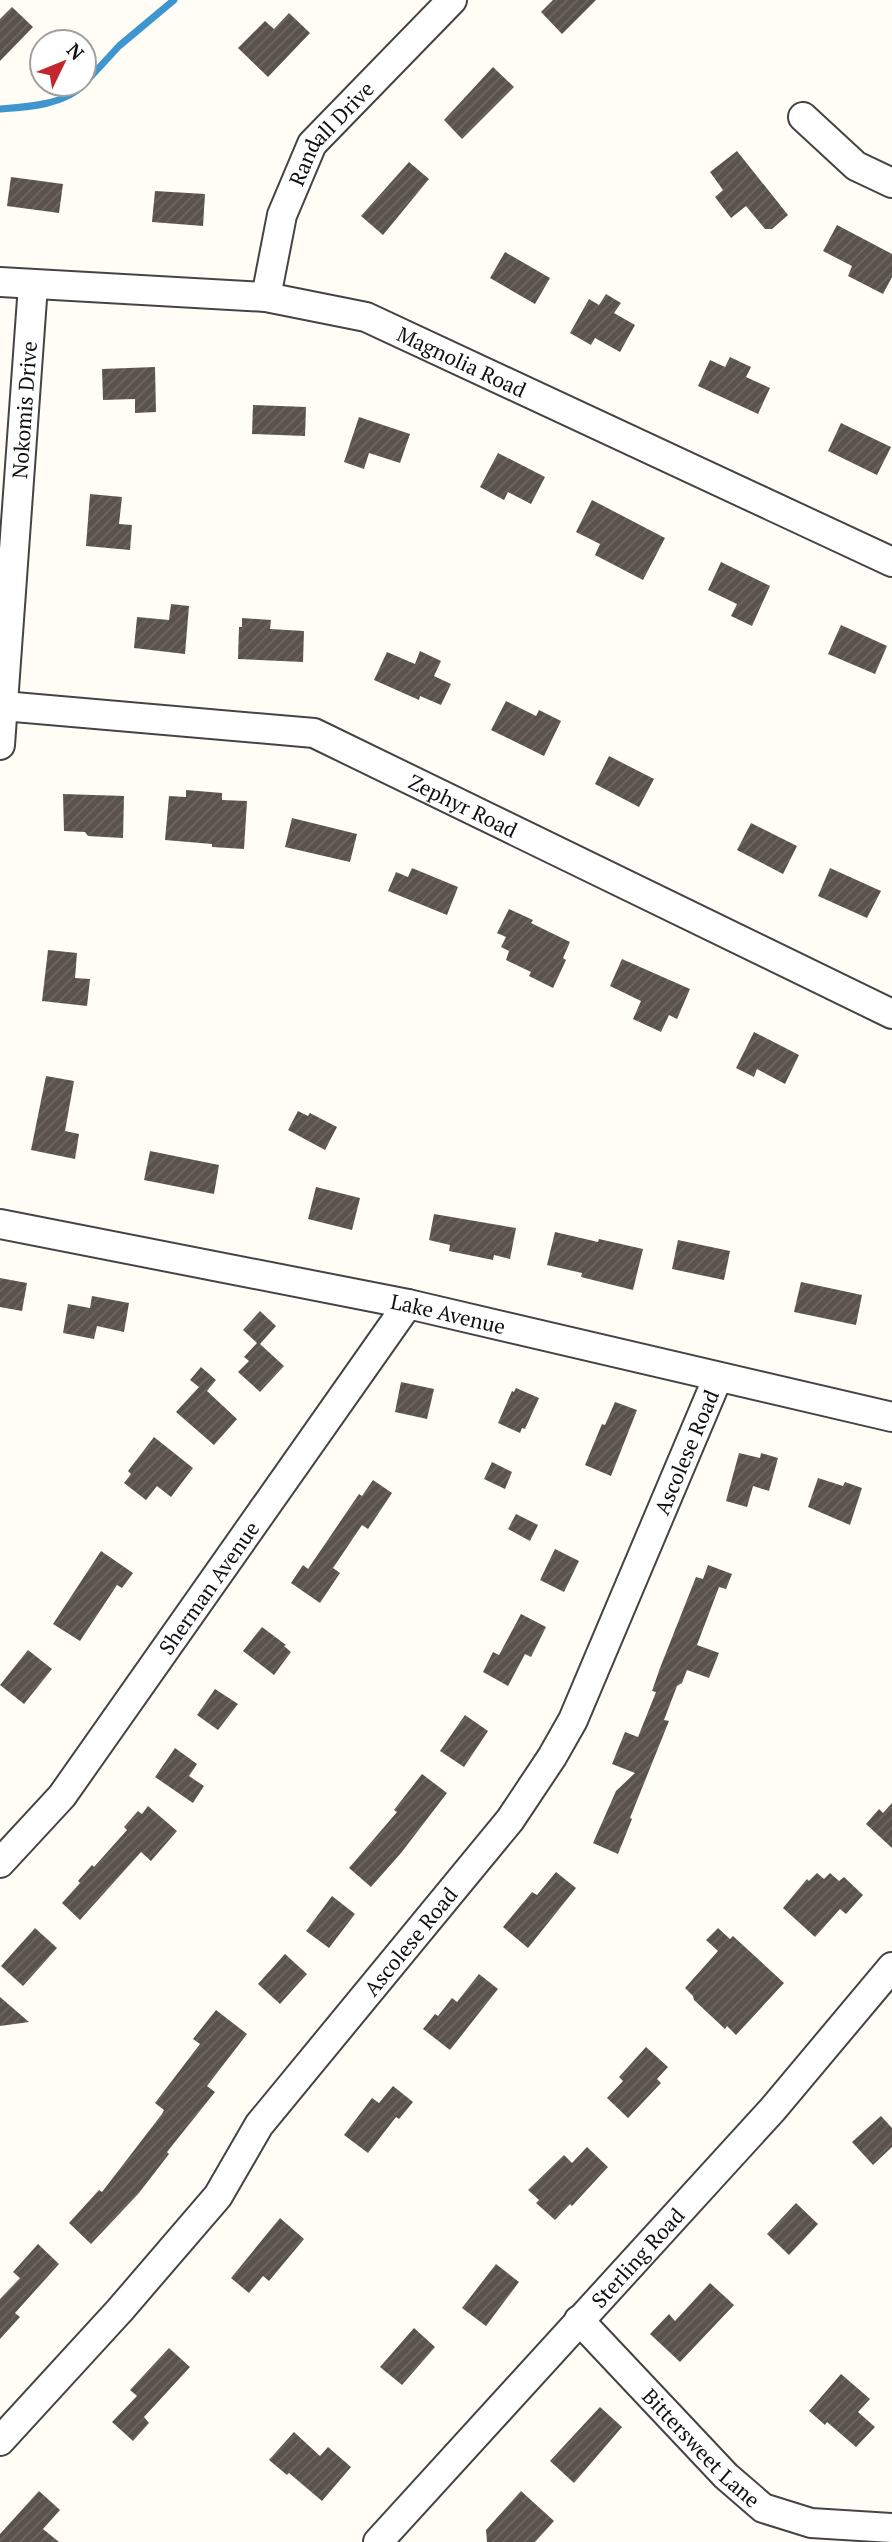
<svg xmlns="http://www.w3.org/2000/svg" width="892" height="2542" viewBox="0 0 892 2542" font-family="'PT Serif',serif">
	<defs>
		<pattern id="building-hatch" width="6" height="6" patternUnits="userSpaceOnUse" patternTransform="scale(1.75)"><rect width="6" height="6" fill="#5a524d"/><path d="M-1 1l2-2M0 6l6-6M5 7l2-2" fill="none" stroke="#6d6662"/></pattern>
	</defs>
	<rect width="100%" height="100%" fill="#fffdf5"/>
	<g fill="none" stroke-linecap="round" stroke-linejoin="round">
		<g stroke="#3f96cf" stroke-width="7">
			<polyline points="84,84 119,46 174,0"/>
			<path d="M0,109C27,107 65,105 84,84"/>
		</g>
	</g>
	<g fill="url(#building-hatch)">
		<polygon points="553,0 596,0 562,34 541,12"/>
		<polygon points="12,7 33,27 0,61 0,19"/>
		<polygon points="289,13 310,33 268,77 238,48 265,21 274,29"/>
		<polygon points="493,67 514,87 462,139 444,120"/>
		<polygon points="737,151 788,215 772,229 765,229 746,206 731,218 715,197 723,190 710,172"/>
		<polygon points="409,162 429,179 383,235 361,216"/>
		<polygon points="11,177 63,184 59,213 7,206"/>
		<polygon points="155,191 205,194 203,226 152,222"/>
		<polygon points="837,225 892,254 892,277 883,294 848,276 852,266 823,251"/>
		<polygon points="505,252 550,278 535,304 490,278"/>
		<polygon points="606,294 621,303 614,313 635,325 620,352 595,338 591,345 570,333 589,299 599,305"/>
		<polygon points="730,357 751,367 746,377 770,388 758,414 698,386 710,360 725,367"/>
		<polygon points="155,367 156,412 135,413 135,399 103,400 102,369"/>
		<polygon points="253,405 306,407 305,436 252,434"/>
		<polygon points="359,417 410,434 400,463 369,453 364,469 344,462"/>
		<polygon points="841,423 891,447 877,475 828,451"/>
		<polygon points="498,453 545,477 531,504 508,492 504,500 480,487"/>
		<polygon points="90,494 122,497 119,524 132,525 130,550 86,546"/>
		<polygon points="592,500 665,538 643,580 595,555 600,544 576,532"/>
		<polygon points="721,562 770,586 752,626 731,616 737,604 708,590"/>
		<polygon points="171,604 189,606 185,654 134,648 137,617 169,620"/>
		<polygon points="242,618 271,620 270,629 304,631 303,662 238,659 239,627 242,627"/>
		<polygon points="841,625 887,646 875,674 828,654"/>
		<polygon points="420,651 441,661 434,676 451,684 441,705 420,696 419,700 374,680 387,652 415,664"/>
		<polygon points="506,701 536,716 539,710 561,721 544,756 491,730"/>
		<polygon points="609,756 654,779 639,807 595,784"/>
		<polygon points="186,790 222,793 222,800 247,801 244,849 212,847 212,844 165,840 169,796 186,797"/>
		<polygon points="63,794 124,796 123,838 88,836 85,832 64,831"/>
		<polygon points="292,818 357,834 350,862 285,847"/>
		<polygon points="751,823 797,846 783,874 737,850"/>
		<polygon points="412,868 458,887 447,915 388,891 396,872 408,877"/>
		<polygon points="830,868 881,891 867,918 818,896"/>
		<polygon points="509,909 533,920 531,923 570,942 563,958 566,960 553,988 529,976 531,972 506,960 509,951 501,947 506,937 497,933"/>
		<polygon points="48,950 77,953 75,978 90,979 87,1006 42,1001"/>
		<polygon points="622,959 690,989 677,1019 669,1015 661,1032 633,1019 641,1001 610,986"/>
		<polygon points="754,1032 799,1055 785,1084 757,1069 754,1077 736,1068"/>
		<polygon points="46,1076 74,1081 65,1131 79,1134 75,1159 31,1150"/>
		<polygon points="298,1111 308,1116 310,1113 337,1127 325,1150 288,1130"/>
		<polygon points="150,1151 219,1165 214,1194 144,1180"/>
		<polygon points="316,1187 360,1198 352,1230 308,1219"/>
		<polygon points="434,1214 516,1228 510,1259 494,1255 493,1260 449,1251 450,1245 429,1240"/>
		<polygon points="555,1232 598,1242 599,1239 643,1249 633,1290 581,1277 582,1273 547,1265"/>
		<polygon points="678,1240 730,1251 724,1280 672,1269"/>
		<polygon points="0,1278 27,1283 22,1311 0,1307"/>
		<polygon points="801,1282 862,1295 856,1325 794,1312"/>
		<polygon points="92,1296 129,1303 124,1332 97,1326 94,1339 63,1333 68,1304 90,1308"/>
		<polygon points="260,1311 276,1326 260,1344 284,1366 260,1392 238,1372 249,1361 244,1357 257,1343 243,1330"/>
		<polygon points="201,1367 216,1380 207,1391 237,1419 214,1445 176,1412 199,1387 190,1380"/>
		<polygon points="401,1382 434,1389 427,1419 395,1412"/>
		<polygon points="516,1388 539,1398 525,1429 522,1428 520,1433 498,1423 512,1391 514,1392"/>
		<polygon points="615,1402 637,1410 611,1476 585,1465 602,1424 605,1425"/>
		<polygon points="154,1437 193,1468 171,1497 157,1486 146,1500 124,1483 131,1474 128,1471"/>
		<polygon points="739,1453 760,1458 761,1453 778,1458 769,1491 753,1486 747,1507 726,1501"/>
		<polygon points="492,1462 512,1472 505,1489 484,1479"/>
		<polygon points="818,1478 843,1486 845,1482 862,1488 850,1525 808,1507"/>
		<polygon points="373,1480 392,1493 368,1529 362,1525 333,1568 340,1573 320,1603 291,1583 303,1565 308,1569 359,1494 362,1496"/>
		<polygon points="516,1514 538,1525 530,1541 508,1529"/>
		<polygon points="555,1549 579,1561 564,1592 540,1580"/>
		<polygon points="101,1551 133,1573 122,1588 117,1585 80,1641 53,1624"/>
		<polygon points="708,1565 732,1574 726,1589 719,1587 697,1645 719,1653 709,1678 687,1670 682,1683 677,1686 664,1720 669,1721 630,1818 632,1819 618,1854 593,1843 616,1791 635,1773 612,1764 625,1732 638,1737 656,1692 652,1691 660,1668 696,1577 703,1579"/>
		<polygon points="521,1614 546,1627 531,1657 525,1654 508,1686 483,1672 493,1652 499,1655"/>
		<polygon points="262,1627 286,1645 284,1646 291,1652 274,1675 243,1651"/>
		<polygon points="28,1650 52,1669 24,1704 0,1685"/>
		<polygon points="215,1689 238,1704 218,1730 197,1715"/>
		<polygon points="465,1715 488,1731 464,1767 440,1751"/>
		<polygon points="175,1748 197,1764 189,1776 204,1786 193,1803 155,1777"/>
		<polygon points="422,1774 447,1793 401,1853 371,1887 349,1868 397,1812 394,1810"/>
		<polygon points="892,1803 892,1848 866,1824 879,1809 883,1813"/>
		<polygon points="148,1806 177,1831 151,1861 141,1852 80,1920 62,1903 80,1883 78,1881 92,1865 94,1867 127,1830 124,1827 138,1811 142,1814"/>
		<polygon points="556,1872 576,1888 528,1948 503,1927 532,1892 537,1895"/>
		<polygon points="817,1873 824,1879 830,1873 839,1881 844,1877 863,1895 846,1914 840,1909 815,1937 783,1908 807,1879 809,1881"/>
		<polygon points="332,1896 355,1914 329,1948 306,1931"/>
		<polygon points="35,1928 57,1948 23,1986 1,1966"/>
		<polygon points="718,1928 730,1939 733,1936 784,1983 736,2035 727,2026 725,2029 694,2000 693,1996 685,1988 718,1951 706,1940"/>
		<polygon points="285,1954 307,1974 280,2004 258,1984"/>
		<polygon points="479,1974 498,1989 450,2050 423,2029 435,2014 438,2016 452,1998 457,2002"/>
		<polygon points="0,1997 29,2022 0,2026"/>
		<polygon points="216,2010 247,2034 207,2086 215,2092 167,2152 169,2154 139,2193 91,2244 69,2223 99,2190 102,2192 162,2114 164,2110 155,2103 200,2044 193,2039"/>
		<polygon points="646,2047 668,2067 657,2079 661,2083 628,2118 607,2098 623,2081 619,2077"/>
		<polygon points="393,2086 413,2102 399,2119 396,2117 368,2153 344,2135 372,2098 379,2103"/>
		<polygon points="881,2116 892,2128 892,2147 873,2165 852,2142"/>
		<polygon points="587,2147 608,2167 572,2206 570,2204 555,2220 536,2203 539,2200 528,2190 564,2155 572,2163"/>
		<polygon points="796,2203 818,2224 789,2255 767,2234"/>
		<polygon points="280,2218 304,2239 269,2281 263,2276 249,2293 231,2278"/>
		<polygon points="38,2244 59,2264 15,2313 20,2317 0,2339 0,2299 20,2278 13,2272"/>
		<polygon points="496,2264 519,2282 486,2326 462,2308"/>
		<polygon points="710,2283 734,2305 680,2362 650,2334 669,2314 675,2321"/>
		<polygon points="414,2328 435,2347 402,2385 380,2367"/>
		<polygon points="169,2348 190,2367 144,2417 149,2423 133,2441 112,2422 137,2396 130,2390"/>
		<polygon points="841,2374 870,2399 858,2412 875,2427 856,2447 827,2422 825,2425 809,2411"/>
		<polygon points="600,2407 622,2427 574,2483 550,2461"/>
		<polygon points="294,2432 320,2456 328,2447 351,2467 322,2501 289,2473 287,2475 269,2460"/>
		<polygon points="39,2491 60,2510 43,2529 59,2542 0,2542 0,2534"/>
		<polygon points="521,2491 554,2521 535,2542 487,2542 486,2530"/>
	</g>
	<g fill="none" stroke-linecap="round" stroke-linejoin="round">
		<g stroke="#444" stroke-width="32">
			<g id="minor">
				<polyline points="803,117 856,166 892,183"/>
				<path id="s1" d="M0,282L266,297L366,317L892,562"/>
				<path id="s2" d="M266,297L282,215L312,144L452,0"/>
				<path id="s3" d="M3,706L314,733L892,1014"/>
				<path id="s4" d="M0,745L33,285"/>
				<path id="s5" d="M0,1224L408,1304L892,1417"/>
				<path id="s6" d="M0,1863L62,1796L408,1304"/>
				<path id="s7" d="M579,2320L726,2476L763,2508L811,2523L892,2528"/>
				<path id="s8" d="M0,2441L120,2310L218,2196L259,2125L510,1820L552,1757L573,1720L718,1377"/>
				<path id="s9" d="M378,2542L773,2109L892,1967"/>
			</g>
		</g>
		<use href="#minor" stroke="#fff" stroke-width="28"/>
	</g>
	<g text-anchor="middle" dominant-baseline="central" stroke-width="7" stroke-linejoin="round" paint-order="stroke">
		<g font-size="21" fill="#111" stroke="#fff">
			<text stroke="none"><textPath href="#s2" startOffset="180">Randall Drive</textPath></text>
			<text stroke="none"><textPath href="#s1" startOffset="474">Magnolia Road</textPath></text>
			<text stroke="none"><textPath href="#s4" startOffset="336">Nokomis Drive</textPath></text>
			<text stroke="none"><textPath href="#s3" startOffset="478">Zephyr Road</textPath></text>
			<text stroke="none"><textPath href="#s5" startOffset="457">Lake Avenue</textPath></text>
			<text stroke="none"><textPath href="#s8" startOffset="1214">Ascolese Road</textPath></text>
			<text stroke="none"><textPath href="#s6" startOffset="346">Sherman Avenue</textPath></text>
			<text stroke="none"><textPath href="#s8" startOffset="648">Ascolese Road</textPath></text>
			<text stroke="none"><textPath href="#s9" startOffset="385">Sterling Road</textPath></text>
			<text stroke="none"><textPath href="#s7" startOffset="177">Bittersweet Lane</textPath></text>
		</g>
	</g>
	<g transform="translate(63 63) rotate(47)"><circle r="33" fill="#ffffff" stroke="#a0a0a0" stroke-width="2"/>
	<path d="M0-5L12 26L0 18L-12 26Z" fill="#c4262e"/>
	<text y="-10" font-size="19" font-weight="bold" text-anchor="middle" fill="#111111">N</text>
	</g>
</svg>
